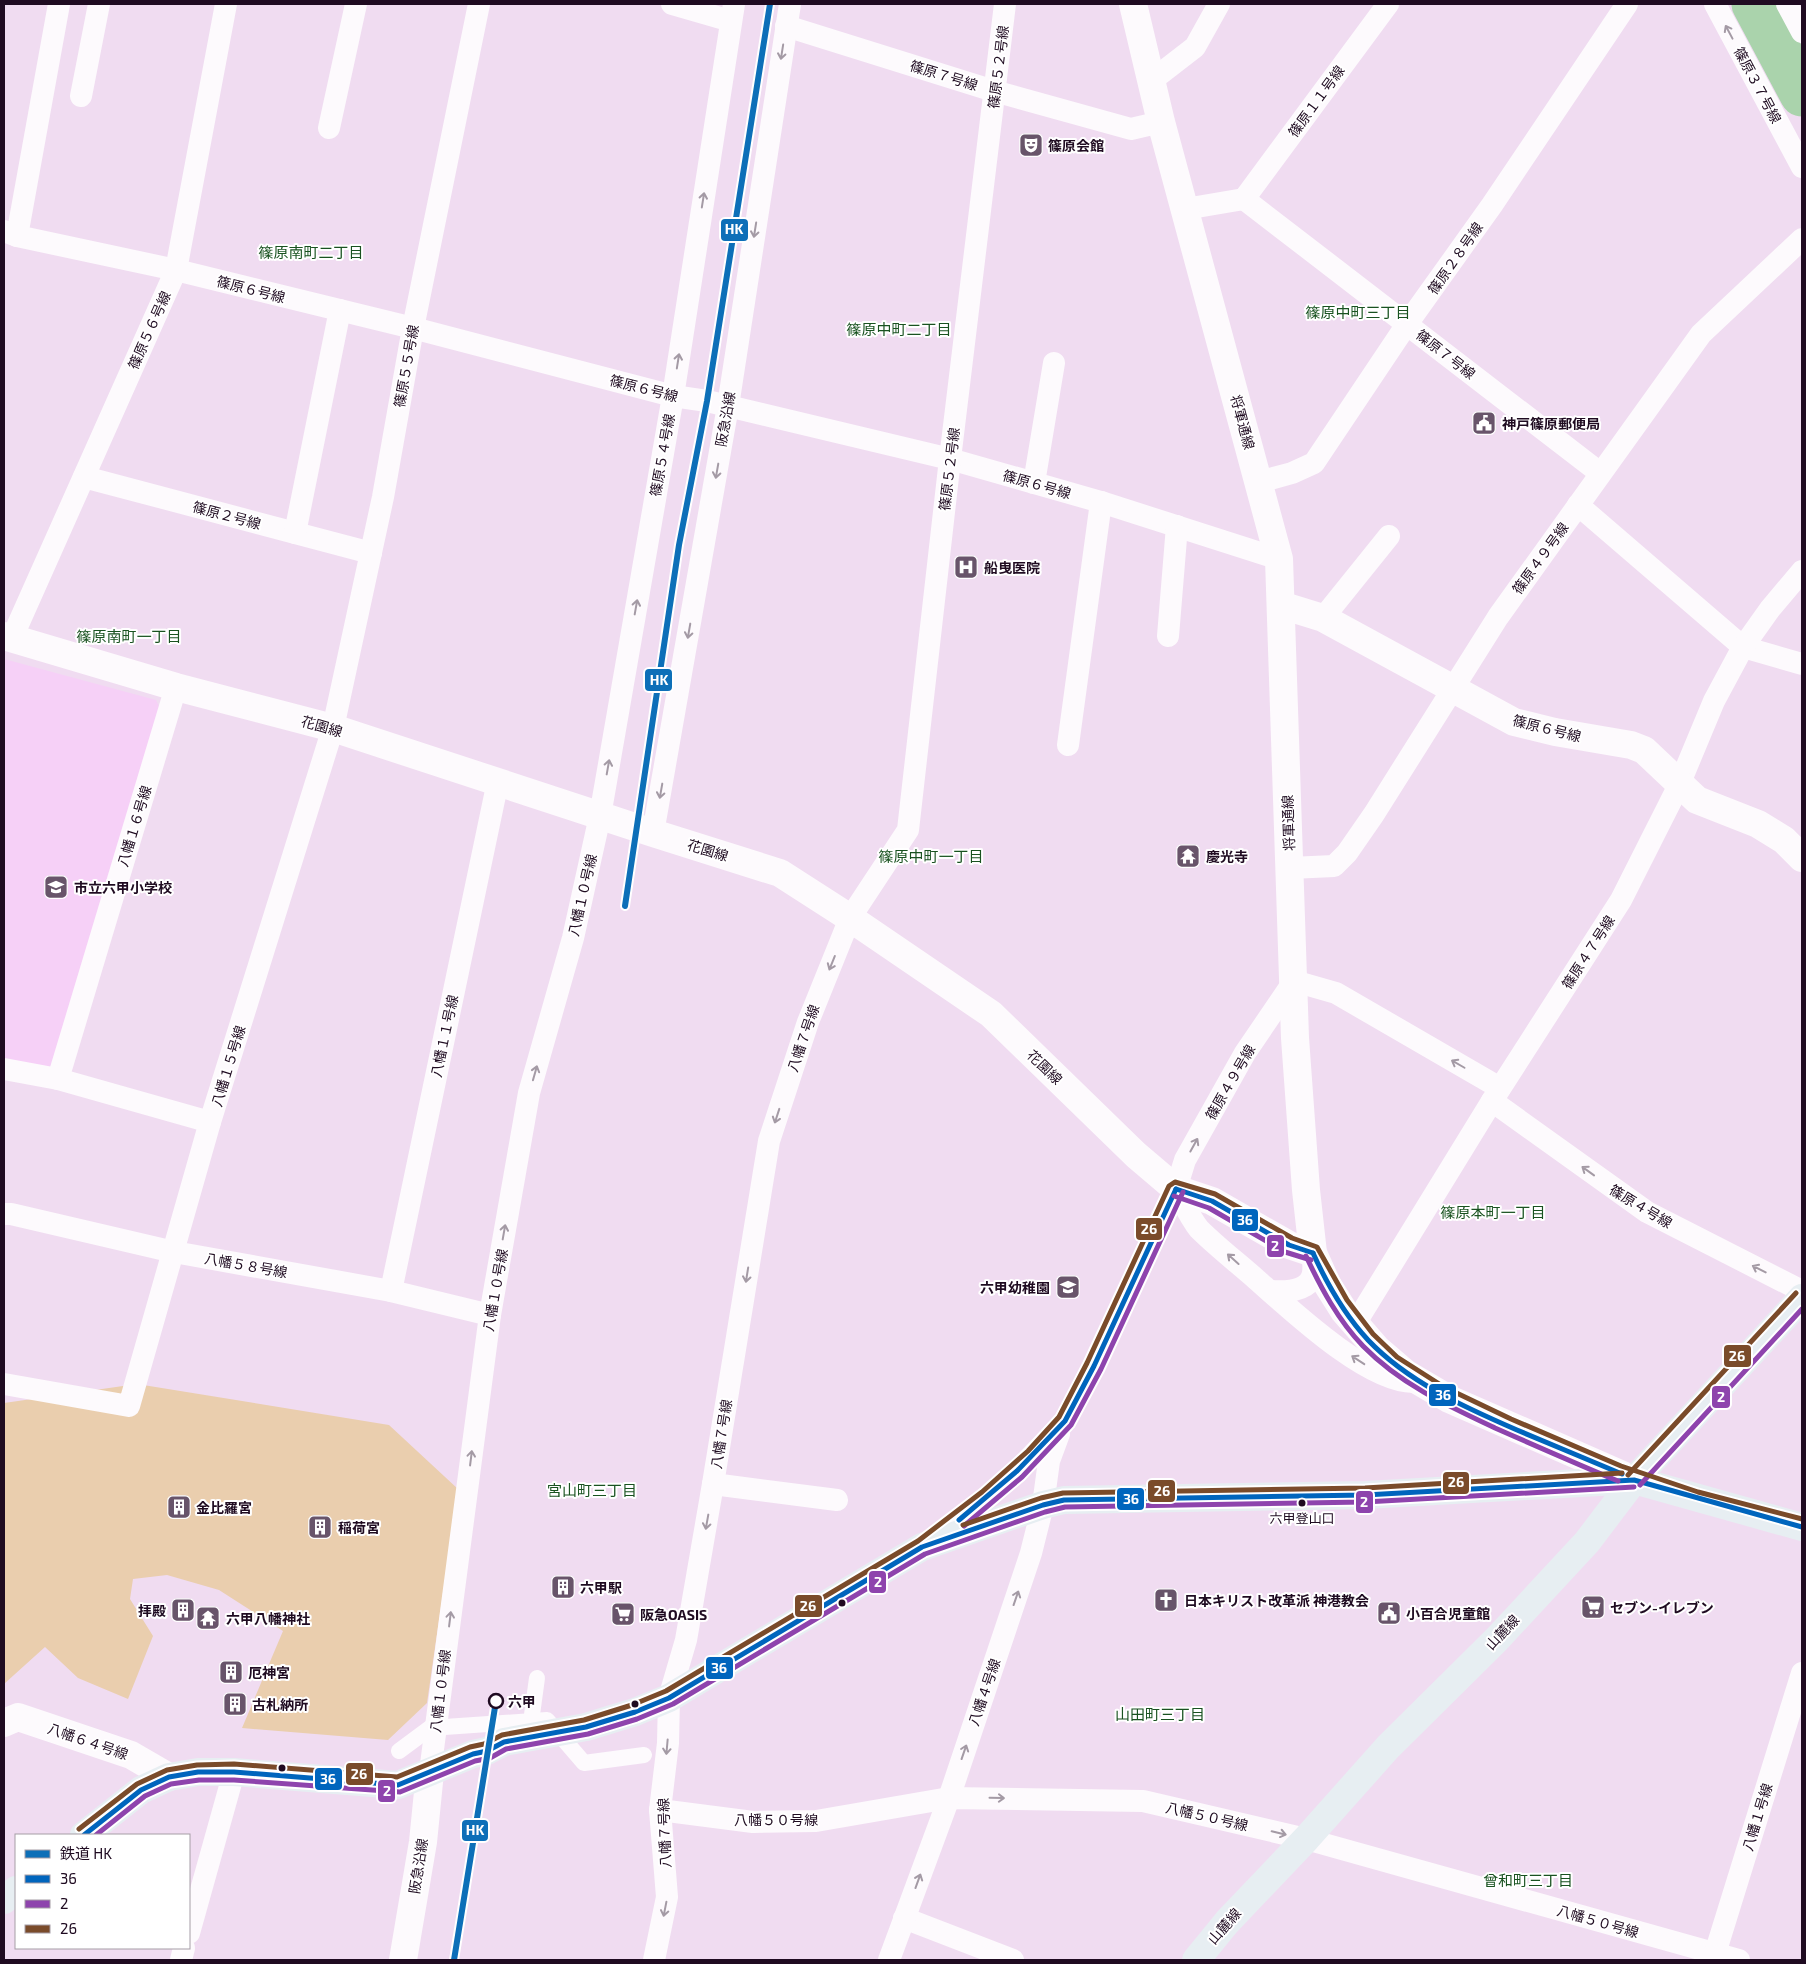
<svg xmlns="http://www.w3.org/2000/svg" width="1806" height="1964" viewBox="0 0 1806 1964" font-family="'Exo 2','Noto Sans JP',sans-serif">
	<rect width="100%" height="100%" fill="#f0dcf1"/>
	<polygon fill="#f6d0f7" points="4,659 156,700 162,713 51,1072 4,1061"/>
	<polygon fill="#eaceae" points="137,1384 389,1425 458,1489 427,1703 388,1740 242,1728 283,1631 219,1590 167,1575 133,1579 130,1599 153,1636 128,1699 78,1678 45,1647 4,1684 4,1403"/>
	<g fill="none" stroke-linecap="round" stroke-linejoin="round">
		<polyline stroke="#aad3ac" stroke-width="45" points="1754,4 1802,94"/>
		<g stroke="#fdfafd" stroke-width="16">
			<polyline points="531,1722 537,1678"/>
			<polyline points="399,1751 430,1728 547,1720 584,1763 644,1755"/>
		</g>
		<g stroke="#fdfafd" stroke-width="22">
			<polyline points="672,4 731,21"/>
			<polyline points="1715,4 1802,167"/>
			<polyline points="1787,4 1802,32"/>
			<polyline points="786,26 994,91 1131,129 1161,122"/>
			<polyline points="1151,81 1195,47 1219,4"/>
			<polyline points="81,96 99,4"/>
			<polyline points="329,128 356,4"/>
			<polyline points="1244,199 1600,473"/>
			<polyline points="1244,199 1388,4"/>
			<polyline points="1185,209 1244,199"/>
			<polyline points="4,231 17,236 176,270 413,328 673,396 707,401 950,459 1101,502 1279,559"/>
			<polyline points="17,236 59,4"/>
			<polyline points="84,477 371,553"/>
			<polyline points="1259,482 1292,473 1314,463 1407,324 1492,205 1627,4"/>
			<polyline points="1034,483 1054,363"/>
			<polyline points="1578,505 1743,647 1802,664"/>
			<polyline points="295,533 340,310"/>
			<polyline points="1323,618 1389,536"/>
			<polyline points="1168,636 1177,526"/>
			<polyline points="12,638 176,270 226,4"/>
			<polyline points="1068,745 1101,502"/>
			<polyline points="653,833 728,406 790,4"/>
			<polyline points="1290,868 1334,866 1347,853 1374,814 1498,617 1701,334 1802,239"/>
			<polyline points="4,1069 58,1079 210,1122"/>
			<polyline points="58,1079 176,687"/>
			<polyline points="1492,1101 1647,1212 1802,1291"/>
			<path d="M1176,1189C1183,1202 1190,1218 1199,1229C1217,1247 1238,1263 1257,1280C1291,1310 1368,1383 1414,1382"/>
			<polyline points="4,1214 11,1214 174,1252 391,1291 490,1315"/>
			<polyline points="391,1291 498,781"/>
			<path d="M1270,1291C1284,1292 1310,1292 1313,1273C1314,1267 1313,1259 1313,1253"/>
			<polyline points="1355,1324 1492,1101 1621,900 1679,785 1714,701 1743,647 1770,609 1802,571"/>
			<polyline points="4,1384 129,1406 210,1122 333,728 383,497 413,328 479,4"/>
			<polyline points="713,1484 837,1500"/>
			<polyline points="937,1536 987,1498 1017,1471 1065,1421 1094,1366 1176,1189 1185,1160 1245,1053 1294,981 1336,993 1500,1088"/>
			<polyline points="430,1772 490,1315 529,1093 573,938 600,816 673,396 734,4"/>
			<polyline points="660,1810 753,1822 816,1821 949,1798 1143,1801 1306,1839 1739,1960"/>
			<polyline points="904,1918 1013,1960"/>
			<polyline points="189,1933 234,1772"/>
			<polyline points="181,1960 184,1948"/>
			<polyline points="654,1960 667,1897 660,1810 668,1743 669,1698 686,1640 713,1484 769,1141 808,1022 850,918 908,830 950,459 1005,4"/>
			<polyline points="889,1960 949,1798 1031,1553 1043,1505 1049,1461 1059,1434"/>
			<polyline points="1713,1960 1802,1673"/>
		</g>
		<g stroke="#fdfafd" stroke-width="28">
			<polyline points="1133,4 1161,122 1279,559 1295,1038 1306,1190 1313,1253 1327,1284 1344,1311 1377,1349 1405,1373 1449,1399 1634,1480"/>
			<polyline points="1281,605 1323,618 1514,722 1555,732 1631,745 1644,750 1697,800 1758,824 1784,840 1802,858"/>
			<polyline points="4,636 176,687 333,728 653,833 780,873 850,918 991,1014 1136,1155 1176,1189 1212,1201 1289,1245 1313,1253"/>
			<polyline points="4,1723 18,1717 131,1755 169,1777"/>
			<polyline points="403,1960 423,1842 430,1772"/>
		</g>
		<g stroke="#e7eef2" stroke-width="28">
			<polyline points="84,1835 141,1790 169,1777 198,1772 234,1772 398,1785 473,1754 487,1751 504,1742 586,1727 635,1712 669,1698 922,1547 1043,1505 1064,1500 1365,1495 1634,1480 1802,1527"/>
			<polyline points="4,1900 16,1890"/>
			<polyline points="1196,1960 1227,1922 1306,1839 1388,1747 1497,1639 1587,1542 1634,1480 1802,1298"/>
		</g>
		<g stroke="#fff" stroke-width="9">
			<g id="bus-1">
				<polyline points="1176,1189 1212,1201 1289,1245 1313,1253"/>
				<path d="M1313,1253C1327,1284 1344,1314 1368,1340C1408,1382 1464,1407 1517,1430C1552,1445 1587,1459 1622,1474"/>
				<polyline points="959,1520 1017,1471 1065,1421 1094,1366 1176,1189"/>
				<polyline points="84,1835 141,1790 169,1777 198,1772 234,1772 398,1785 473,1754 487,1751 504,1742 586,1727 635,1712 669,1698 922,1547 1043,1505 1064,1500 1365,1495 1634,1480 1802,1527"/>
			</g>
		</g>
		<g stroke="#fff" stroke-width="9">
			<g id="bus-2">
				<polyline points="1174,1196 1209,1208 1285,1252 1311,1260"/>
				<path d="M1306,1256C1321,1288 1338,1320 1363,1346C1400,1384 1448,1406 1495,1428C1536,1446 1577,1464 1618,1481"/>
				<polyline points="1640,1485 1802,1309"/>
				<polyline points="964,1526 1022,1477 1071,1425 1101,1369 1183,1192"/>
				<polyline points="96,1835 145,1796 171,1784 199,1780 234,1780 400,1792 475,1761 490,1758 506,1749 588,1734 637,1719 673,1704 925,1554 1045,1512 1065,1507 1365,1502 1634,1487"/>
			</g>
		</g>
		<g stroke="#fff" stroke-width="9">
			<g id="bus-3">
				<polyline points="1628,1475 1796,1293"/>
				<polyline points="963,1525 1041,1498 1063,1493 1365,1488 1622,1473"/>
				<polyline points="79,1829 137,1784 167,1770 197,1765 234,1764 397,1777 470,1747 484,1744 502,1735 584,1720 632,1705 666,1691 918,1541 982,1492 1028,1451 1059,1417 1087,1363 1169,1186 1175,1182 1215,1194 1292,1238 1317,1247 1347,1300 1373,1334 1397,1357 1444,1387 1511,1419 1621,1466 1698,1492 1802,1519"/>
			</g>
		</g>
		<use href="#bus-1" stroke="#0065bd" stroke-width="5"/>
		<use href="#bus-2" stroke="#8e44ad" stroke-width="5"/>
		<use href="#bus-3" stroke="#7a4b2a" stroke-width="5"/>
		<g stroke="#fff" stroke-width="10">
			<g id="rail-1">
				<polyline points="625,906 679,545 707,401 770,4"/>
				<polyline points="454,1960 496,1701"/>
			</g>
		</g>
		<use href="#rail-1" stroke="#0d6fb8" stroke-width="6"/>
	</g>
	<defs><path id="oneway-shaft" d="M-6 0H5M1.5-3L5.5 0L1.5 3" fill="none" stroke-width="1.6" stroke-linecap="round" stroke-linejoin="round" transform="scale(1.25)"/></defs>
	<g stroke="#a49aa5">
		<use href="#oneway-shaft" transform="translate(1729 32) rotate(-118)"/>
		<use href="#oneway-shaft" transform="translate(782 52) rotate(99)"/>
		<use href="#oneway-shaft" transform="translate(703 200) rotate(-81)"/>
		<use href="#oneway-shaft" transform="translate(755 230) rotate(99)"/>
		<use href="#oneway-shaft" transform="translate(678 361) rotate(-81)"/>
		<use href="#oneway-shaft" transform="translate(717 471) rotate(100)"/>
		<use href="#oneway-shaft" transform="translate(636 607) rotate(-80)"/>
		<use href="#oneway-shaft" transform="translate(689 631) rotate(100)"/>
		<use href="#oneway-shaft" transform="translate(608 767) rotate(-80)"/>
		<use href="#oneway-shaft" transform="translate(661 791) rotate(100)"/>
		<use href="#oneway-shaft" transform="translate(832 963) rotate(112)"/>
		<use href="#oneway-shaft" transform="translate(1458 1064) rotate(-150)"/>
		<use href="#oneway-shaft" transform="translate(535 1073) rotate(-74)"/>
		<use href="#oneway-shaft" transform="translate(777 1116) rotate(108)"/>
		<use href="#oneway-shaft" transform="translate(1194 1145) rotate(-61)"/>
		<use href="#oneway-shaft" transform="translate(1588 1171) rotate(-144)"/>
		<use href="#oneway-shaft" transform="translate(504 1232) rotate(-80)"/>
		<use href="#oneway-shaft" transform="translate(1233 1259) rotate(-138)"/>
		<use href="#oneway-shaft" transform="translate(1759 1269) rotate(-153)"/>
		<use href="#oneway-shaft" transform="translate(747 1275) rotate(99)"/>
		<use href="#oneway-shaft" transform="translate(1358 1360) rotate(-147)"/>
		<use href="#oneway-shaft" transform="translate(471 1458) rotate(-83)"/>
		<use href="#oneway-shaft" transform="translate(707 1522) rotate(100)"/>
		<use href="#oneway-shaft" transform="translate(1016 1598) rotate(-71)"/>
		<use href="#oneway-shaft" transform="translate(450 1619) rotate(-83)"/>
		<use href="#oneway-shaft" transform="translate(667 1747) rotate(95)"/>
		<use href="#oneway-shaft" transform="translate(964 1752) rotate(-71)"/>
		<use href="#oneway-shaft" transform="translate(997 1798) rotate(1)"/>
		<use href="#oneway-shaft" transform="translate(1279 1833) rotate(13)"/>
		<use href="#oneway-shaft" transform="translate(918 1881) rotate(-70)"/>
		<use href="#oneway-shaft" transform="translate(665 1909) rotate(101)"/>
	</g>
	<defs>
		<g id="theatre-square" transform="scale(1.25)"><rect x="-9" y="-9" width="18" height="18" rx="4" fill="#68546a" stroke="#fff"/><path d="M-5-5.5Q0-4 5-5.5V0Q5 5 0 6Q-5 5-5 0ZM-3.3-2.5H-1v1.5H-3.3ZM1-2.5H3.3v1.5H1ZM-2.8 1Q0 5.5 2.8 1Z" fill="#fff"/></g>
		<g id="civic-square" transform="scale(1.25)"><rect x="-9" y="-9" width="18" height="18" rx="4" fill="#68546a" stroke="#fff"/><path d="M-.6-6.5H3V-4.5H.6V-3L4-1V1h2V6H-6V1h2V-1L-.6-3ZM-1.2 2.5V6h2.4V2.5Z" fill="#fff"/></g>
		<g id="hospital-square" transform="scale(1.25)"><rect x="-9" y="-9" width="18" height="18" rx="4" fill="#68546a" stroke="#fff"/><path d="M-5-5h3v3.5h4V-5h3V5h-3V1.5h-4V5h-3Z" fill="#fff"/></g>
		<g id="temple-square" transform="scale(1.25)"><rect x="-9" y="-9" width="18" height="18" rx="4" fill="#68546a" stroke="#fff"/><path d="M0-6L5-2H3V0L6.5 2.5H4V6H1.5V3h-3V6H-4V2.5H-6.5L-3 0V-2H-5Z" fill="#fff"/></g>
		<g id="school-square" transform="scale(1.25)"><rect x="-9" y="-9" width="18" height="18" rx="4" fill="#68546a" stroke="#fff"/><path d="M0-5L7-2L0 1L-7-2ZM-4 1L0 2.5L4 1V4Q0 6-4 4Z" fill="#fff"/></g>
		<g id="building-square" transform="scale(1.25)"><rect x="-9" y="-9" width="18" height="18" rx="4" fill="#68546a" stroke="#fff"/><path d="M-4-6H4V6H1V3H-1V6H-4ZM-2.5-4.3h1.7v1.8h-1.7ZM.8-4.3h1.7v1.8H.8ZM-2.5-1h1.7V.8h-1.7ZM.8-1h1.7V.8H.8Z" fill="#fff"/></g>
		<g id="church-square" transform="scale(1.25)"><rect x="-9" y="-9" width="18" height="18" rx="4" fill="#68546a" stroke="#fff"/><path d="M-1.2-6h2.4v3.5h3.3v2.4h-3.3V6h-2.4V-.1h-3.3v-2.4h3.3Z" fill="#fff"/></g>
		<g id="supermarket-square" transform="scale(1.25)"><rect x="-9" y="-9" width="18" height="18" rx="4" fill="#68546a" stroke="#fff"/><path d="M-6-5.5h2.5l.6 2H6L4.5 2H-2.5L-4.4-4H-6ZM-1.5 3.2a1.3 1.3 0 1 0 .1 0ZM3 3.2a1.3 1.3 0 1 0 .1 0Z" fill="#fff"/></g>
	</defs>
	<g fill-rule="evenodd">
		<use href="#theatre-square" x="1031" y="145"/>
		<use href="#civic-square" x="1484" y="423"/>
		<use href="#hospital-square" x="966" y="567"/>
		<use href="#temple-square" x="1188" y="856"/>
		<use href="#school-square" x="56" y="887"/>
		<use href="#school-square" x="1068" y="1287"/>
		<use href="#building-square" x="179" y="1507"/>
		<use href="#building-square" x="320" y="1527"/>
		<use href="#building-square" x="563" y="1587"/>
		<use href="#church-square" x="1166" y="1600"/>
		<use href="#supermarket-square" x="1593" y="1607"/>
		<use href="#building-square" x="183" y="1610"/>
		<use href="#civic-square" x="1389" y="1613"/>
		<use href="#supermarket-square" x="623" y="1614"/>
		<use href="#temple-square" x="208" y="1618"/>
		<use href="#building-square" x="231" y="1672"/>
		<use href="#building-square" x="235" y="1704"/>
	</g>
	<g fill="#1f0b21" stroke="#fff" stroke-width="2">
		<circle cx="1302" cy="1503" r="4.5"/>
		<circle cx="842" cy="1603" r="4.5"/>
		<circle cx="635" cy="1704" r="4.5"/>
		<circle cx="282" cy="1768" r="4.5"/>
	</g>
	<circle fill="#fff" stroke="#1f0b21" stroke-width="2.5" cx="496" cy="1701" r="7"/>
	<g text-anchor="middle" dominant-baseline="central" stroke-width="4" stroke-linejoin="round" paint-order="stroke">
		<g font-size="13" fill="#1f0b21" stroke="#fff">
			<text x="1302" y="1518">六甲登山口</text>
		</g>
		<g font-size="14" fill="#1f0b21" stroke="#fff">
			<text transform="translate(998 67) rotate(-83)">篠原５２号線</text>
			<text transform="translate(944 75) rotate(17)">篠原７号線</text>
			<text transform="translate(1758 85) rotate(62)">篠原３７号線</text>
			<text transform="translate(1316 101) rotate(-54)">篠原１１号線</text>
			<text transform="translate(1455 258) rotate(-55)">篠原２８号線</text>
			<text transform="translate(251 289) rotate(14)">篠原６号線</text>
			<text transform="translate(149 330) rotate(-66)">篠原５６号線</text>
			<text transform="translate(1446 354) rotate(38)">篠原７号線</text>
			<text transform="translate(406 366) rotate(-80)">篠原５５号線</text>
			<text transform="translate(644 388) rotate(14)">篠原６号線</text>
			<text transform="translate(725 419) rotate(-80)">阪急沿線</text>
			<text transform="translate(1243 422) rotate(75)">将軍通線</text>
			<text transform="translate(662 455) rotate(-80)">篠原５４号線</text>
			<text transform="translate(949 469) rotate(-83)">篠原５２号線</text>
			<text transform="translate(1037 484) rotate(16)">篠原６号線</text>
			<text transform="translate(227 515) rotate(15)">篠原２号線</text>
			<text transform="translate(1540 558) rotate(-54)">篠原４９号線</text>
			<text transform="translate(322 726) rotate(16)">花園線</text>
			<text transform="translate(1547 728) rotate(14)">篠原６号線</text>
			<text transform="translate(1288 823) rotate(-92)">将軍通線</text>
			<text transform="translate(134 826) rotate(-73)">八幡１６号線</text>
			<text transform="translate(708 850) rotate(17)">花園線</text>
			<text transform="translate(582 895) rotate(-77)">八幡１０号線</text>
			<text transform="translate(1588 952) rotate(-57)">篠原４７号線</text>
			<text transform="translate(444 1036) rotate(-78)">八幡１１号線</text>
			<text transform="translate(803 1038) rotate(-71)">八幡７号線</text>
			<text transform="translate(228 1066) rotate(-73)">八幡１５号線</text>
			<text transform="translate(1045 1067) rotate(44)">花園線</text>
			<text transform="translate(1230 1082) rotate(-60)">篠原４９号線</text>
			<text transform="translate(1641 1206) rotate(31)">篠原４号線</text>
			<text transform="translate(246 1265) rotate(10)">八幡５８号線</text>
			<text transform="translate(495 1290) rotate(-80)">八幡１０号線</text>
			<text transform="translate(721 1434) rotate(-81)">八幡７号線</text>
			<text transform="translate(1502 1632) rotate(-47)">山麓線</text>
			<text transform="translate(440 1691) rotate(-83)">八幡１０号線</text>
			<text transform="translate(984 1692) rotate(-71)">八幡４号線</text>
			<text transform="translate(88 1741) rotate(19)">八幡６４号線</text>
			<text transform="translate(1207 1816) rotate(13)">八幡５０号線</text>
			<text transform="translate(1757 1817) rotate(-73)">八幡１号線</text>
			<text x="776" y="1819">八幡５０号線</text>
			<text transform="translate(664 1833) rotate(-92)">八幡７号線</text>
			<text transform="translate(418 1866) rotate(-81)">阪急沿線</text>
			<text transform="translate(1598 1921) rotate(16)">八幡５０号線</text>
			<text transform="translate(1224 1926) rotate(-49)">山麓線</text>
		</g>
		<g font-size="14" font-weight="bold" fill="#1f0b21" stroke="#fff" text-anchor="start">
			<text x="1048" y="145">篠原会館</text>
			<text x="1502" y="423">神戸篠原郵便局</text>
			<text x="984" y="567">船曳医院</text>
			<text x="1206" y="856">慶光寺</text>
			<text x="74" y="887">市立六甲小学校</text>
			<text x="1050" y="1287" text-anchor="end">六甲幼稚園</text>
			<text x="196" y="1507">金比羅宮</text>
			<text x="338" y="1527">稲荷宮</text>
			<text x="580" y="1587">六甲駅</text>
			<text x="1184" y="1600">日本キリスト改革派 神港教会</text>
			<text x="1610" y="1607">セブン-イレブン</text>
			<text x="166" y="1610" text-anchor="end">拝殿</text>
			<text x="1406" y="1613">小百合児童館</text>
			<text x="640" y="1614">阪急OASIS</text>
			<text x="226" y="1618">六甲八幡神社</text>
			<text x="248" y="1672">厄神宮</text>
			<text x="252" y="1704">古札納所</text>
		</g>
		<g font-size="14" font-weight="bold" fill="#1f0b21" stroke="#fff" text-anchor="start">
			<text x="508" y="1701">六甲</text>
		</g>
		<g font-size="15" fill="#195220" stroke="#fff">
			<text x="311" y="252">篠原南町二丁目</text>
			<text x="1358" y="312">篠原中町三丁目</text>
			<text x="899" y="329">篠原中町二丁目</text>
			<text x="129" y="636">篠原南町一丁目</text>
			<text x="931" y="856">篠原中町一丁目</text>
			<text x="1493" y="1212">篠原本町一丁目</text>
			<text x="592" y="1490">宮山町三丁目</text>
			<text x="1160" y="1714">山田町三丁目</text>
			<text x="1528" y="1880">曾和町三丁目</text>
		</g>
	</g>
	<g stroke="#fff" stroke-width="2">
		<rect x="720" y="218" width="29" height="24" rx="5" fill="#0d6fb8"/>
		<rect x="644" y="668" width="29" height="24" rx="5" fill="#0d6fb8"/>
		<rect x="1231" y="1208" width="28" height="24" rx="5" fill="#0065bd"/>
		<rect x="1135" y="1217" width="28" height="24" rx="5" fill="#7a4b2a"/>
		<rect x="1266" y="1234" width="19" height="24" rx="5" fill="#8e44ad"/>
		<rect x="1723" y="1344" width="29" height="24" rx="5" fill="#7a4b2a"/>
		<rect x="1428" y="1383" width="29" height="24" rx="5" fill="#0065bd"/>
		<rect x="1711" y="1385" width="20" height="24" rx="5" fill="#8e44ad"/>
		<rect x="1442" y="1471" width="28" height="24" rx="5" fill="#7a4b2a"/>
		<rect x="1147" y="1479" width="29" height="24" rx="5" fill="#7a4b2a"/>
		<rect x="1116" y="1487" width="29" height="24" rx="5" fill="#0065bd"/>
		<rect x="1355" y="1490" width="19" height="24" rx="5" fill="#8e44ad"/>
		<rect x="868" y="1570" width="19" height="24" rx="5" fill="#8e44ad"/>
		<rect x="794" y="1594" width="29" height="24" rx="5" fill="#7a4b2a"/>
		<rect x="705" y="1656" width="29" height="24" rx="5" fill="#0065bd"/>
		<rect x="345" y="1762" width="29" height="24" rx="5" fill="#7a4b2a"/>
		<rect x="314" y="1767" width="29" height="24" rx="5" fill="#0065bd"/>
		<rect x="377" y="1779" width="19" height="24" rx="5" fill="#8e44ad"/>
		<rect x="461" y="1819" width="28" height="23" rx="5" fill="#0d6fb8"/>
	</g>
	<g font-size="14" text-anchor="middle" font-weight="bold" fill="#fff">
		<text x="734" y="234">HK</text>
		<text x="659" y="685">HK</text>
		<text x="1245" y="1225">36</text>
		<text x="1149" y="1234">26</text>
		<text x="1275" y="1251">2</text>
		<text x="1737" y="1361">26</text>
		<text x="1443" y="1400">36</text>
		<text x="1721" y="1402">2</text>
		<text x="1456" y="1487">26</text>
		<text x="1162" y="1496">26</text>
		<text x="1131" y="1504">36</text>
		<text x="1364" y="1507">2</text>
		<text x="878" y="1587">2</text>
		<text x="808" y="1611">26</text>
		<text x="719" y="1673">36</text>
		<text x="359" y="1779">26</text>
		<text x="328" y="1784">36</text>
		<text x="387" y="1796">2</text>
		<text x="475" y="1835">HK</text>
	</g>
	<rect width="1806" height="1964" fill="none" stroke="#1f0b21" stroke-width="10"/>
	<rect x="15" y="1834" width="175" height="115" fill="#ffffff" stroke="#a59da6"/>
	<rect x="25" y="1850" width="25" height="8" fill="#0d6fb8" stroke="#a59da6"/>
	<text x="60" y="1859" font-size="15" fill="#1f0b21">鉄道 HK</text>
	<rect x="25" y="1875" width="25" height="8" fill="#0065bd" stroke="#a59da6"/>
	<text x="60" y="1884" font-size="15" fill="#1f0b21">36</text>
	<rect x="25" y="1900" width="25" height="8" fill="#8e44ad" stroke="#a59da6"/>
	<text x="60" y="1909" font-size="15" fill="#1f0b21">2</text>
	<rect x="25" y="1925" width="25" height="8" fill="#7a4b2a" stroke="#a59da6"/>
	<text x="60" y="1934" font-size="15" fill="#1f0b21">26</text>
</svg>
